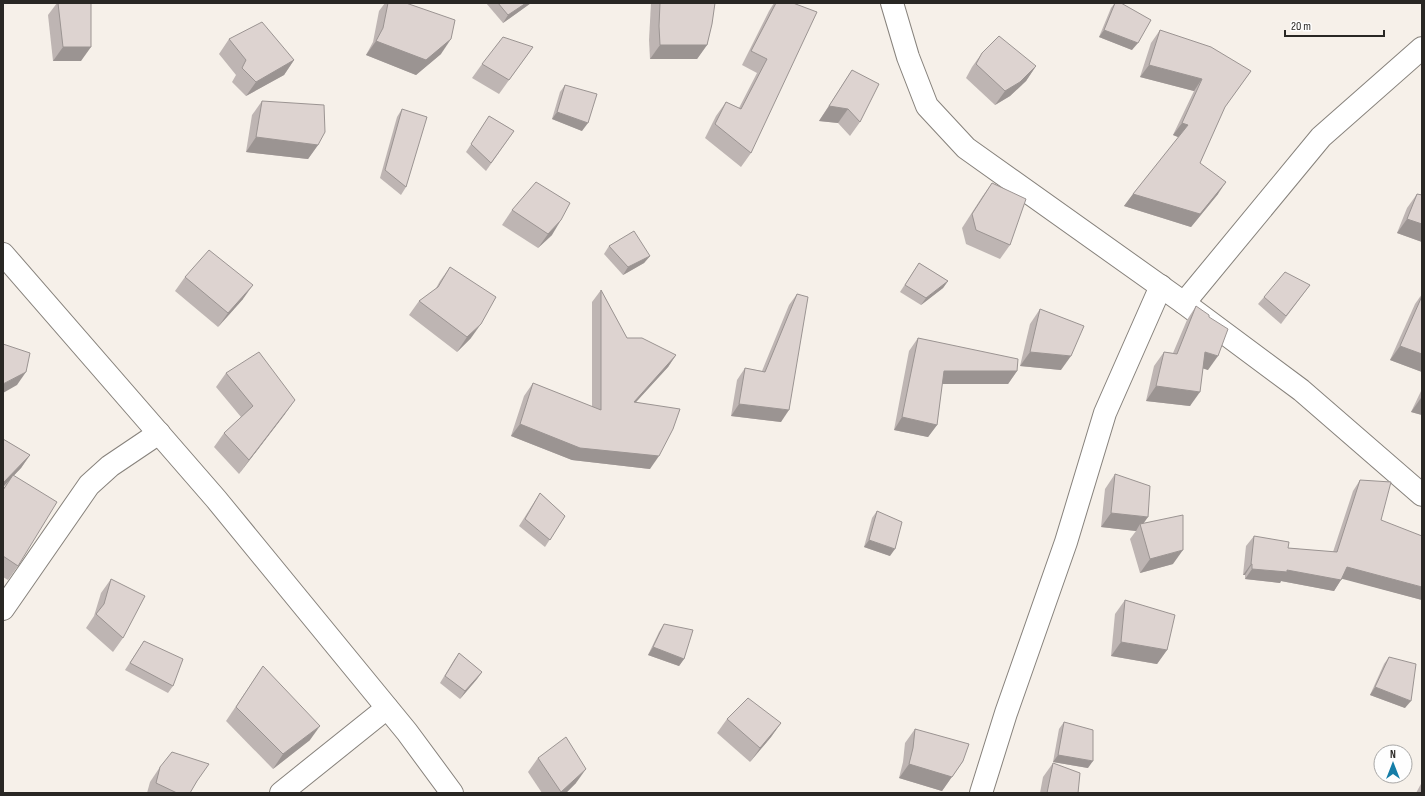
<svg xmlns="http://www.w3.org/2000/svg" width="1425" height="796" viewBox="0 0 1425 796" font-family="'Sofia Sans Condensed',sans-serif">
	<rect width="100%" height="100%" fill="#f6f0e9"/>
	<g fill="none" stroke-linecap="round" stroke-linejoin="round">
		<g stroke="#87827c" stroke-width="24">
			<g id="street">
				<polyline points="892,3 908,57 927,106 966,148 1184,303 1301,390 1422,495"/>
				<polyline points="3,254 216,499 407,732 452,793"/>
				<polyline points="1184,303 1321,137 1422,48"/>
				<polyline points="3,609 89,485 110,466 159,433"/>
				<polyline points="281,793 387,708"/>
				<polyline points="981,793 1006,713 1066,542 1105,413 1161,286"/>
			</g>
		</g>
		<use href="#street" stroke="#fff" stroke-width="22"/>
	</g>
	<g fill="#beb5b3">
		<polygon points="57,3 91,3 81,61 53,61 48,15"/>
		<polygon points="385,3 406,3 441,54 416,75 366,55 373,42 379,11"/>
		<polygon points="486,3 531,3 503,23"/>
		<polygon points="651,3 715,3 707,45 697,59 650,59 649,40"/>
		<polygon points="774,3 793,3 751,153 741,167 705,138 716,116 726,102 739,108 757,73 742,65 769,11"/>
		<polygon points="1115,3 1121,3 1132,50 1099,37 1111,8"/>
		<polygon points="1160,30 1251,71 1224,108 1200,163 1218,194 1191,227 1124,206 1133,194 1179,137 1173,135 1194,91 1140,77 1151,43"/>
		<polygon points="229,39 294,60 284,75 246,96 232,82 236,75 219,54"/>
		<polygon points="533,47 499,94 472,78 482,64"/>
		<polygon points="982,53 1036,66 1026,81 1010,96 995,105 966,78 972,67"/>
		<polygon points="852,70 860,122 850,136 838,123 819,121"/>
		<polygon points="565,85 582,131 552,119 560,92"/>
		<polygon points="262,101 318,145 308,159 246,152 252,115"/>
		<polygon points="402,109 406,187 401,195 380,178 397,117"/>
		<polygon points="489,116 514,131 486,171 466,152"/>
		<polygon points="992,183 1010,245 1000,259 966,244 962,228 982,197"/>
		<polygon points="1417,194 1422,195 1422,242 1397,233 1407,208"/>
		<polygon points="512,210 552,235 538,248 502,225"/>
		<polygon points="609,246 650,256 644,263 623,275 604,254"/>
		<polygon points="919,263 948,281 943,288 921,305 900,292"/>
		<polygon points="450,267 471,338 457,352 409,315 419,301 435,290 440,281"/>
		<polygon points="185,277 243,299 218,327 175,291"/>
		<polygon points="1310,285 1281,324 1258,304 1264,297"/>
		<polygon points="601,290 627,338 676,355 668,367 636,402 650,469 572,460 511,436 524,396 533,383 592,407 592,302"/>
		<polygon points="797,294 781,422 731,416 737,380 745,368 762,371 789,305"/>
		<polygon points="1422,294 1422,372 1390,360 1415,304"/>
		<polygon points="1196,306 1208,370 1203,368 1190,406 1146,401 1154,366 1164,352 1173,353 1187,320"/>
		<polygon points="1040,309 1061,370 1020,366 1030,324"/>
		<polygon points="918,338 1017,371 1008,384 942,384 937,425 928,437 894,430 909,351"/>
		<polygon points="226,373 285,414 239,474 214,447 224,433 241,417 216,387"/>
		<polygon points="1422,389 1422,415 1411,412"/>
		<polygon points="3,439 30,455 21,468 13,476 18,566 8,580 3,577 3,489 10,480 3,487"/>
		<polygon points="1115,474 1143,524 1173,564 1140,573 1130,539 1136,531 1101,527 1105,489"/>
		<polygon points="1360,480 1422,600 1342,578 1334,591 1281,581 1280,583 1245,579 1245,575 1243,575 1246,546 1254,536 1288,548 1333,552 1353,491"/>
		<polygon points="540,493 565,516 545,547 519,526"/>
		<polygon points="877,511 890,556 864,547 872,518"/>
		<polygon points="111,579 123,638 113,652 86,628 94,616 101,593"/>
		<polygon points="1125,600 1167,650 1157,664 1111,656 1115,614"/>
		<polygon points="664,624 684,659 679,666 648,655 659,632"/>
		<polygon points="144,641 173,686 168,693 125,670"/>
		<polygon points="459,653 482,672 477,679 460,699 440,683 454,660"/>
		<polygon points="1389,657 1405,708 1370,695 1384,664"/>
		<polygon points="263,666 310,740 273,769 226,721"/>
		<polygon points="727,719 781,723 771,737 750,762 717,733"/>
		<polygon points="1064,722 1088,768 1053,762 1059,729"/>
		<polygon points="915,729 963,761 942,791 899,778 903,762 905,743"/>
		<polygon points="538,758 576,783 566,793 542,793 528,772"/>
		<polygon points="1053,763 1078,793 1040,793 1043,777"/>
		<polygon points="160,767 197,781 190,793 147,793 150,782"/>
		<polygon points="1422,782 1422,793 1416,793"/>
	</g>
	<g fill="#9b9492">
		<polygon points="526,3 531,3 503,23 508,15"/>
		<polygon points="1104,30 1138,43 1132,50 1099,37"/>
		<polygon points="451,39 441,54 416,75 366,55 376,41"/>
		<polygon points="660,45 707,45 697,59 650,59"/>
		<polygon points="63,47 91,47 81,61 53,61"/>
		<polygon points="294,60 284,75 246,96 256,82"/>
		<polygon points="1149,65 1202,79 1194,91 1140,77"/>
		<polygon points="1036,66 1026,81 1010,96 995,105 1005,91"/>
		<polygon points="829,106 848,109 838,123 819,121"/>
		<polygon points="557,112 588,123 582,131 552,119"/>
		<polygon points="1182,123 1188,125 1180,138 1173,135"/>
		<polygon points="256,137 318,145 308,159 246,152"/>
		<polygon points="1226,182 1218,194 1191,227 1124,206 1133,194"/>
		<polygon points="1407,219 1422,224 1422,242 1397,233"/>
		<polygon points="561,220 552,235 538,248 548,234"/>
		<polygon points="650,256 644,263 623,275 628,267"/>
		<polygon points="948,281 943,288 921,305 926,298"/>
		<polygon points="253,285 243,299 218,327 228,313"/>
		<polygon points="481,324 471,338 457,352 467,337"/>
		<polygon points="1400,346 1422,354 1422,372 1390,360"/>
		<polygon points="1030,352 1071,356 1061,370 1020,366"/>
		<polygon points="1205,352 1218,356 1208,370 1195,366"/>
		<polygon points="676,355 668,367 625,414 634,402"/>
		<polygon points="944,371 1017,371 1008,384 935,384"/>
		<polygon points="26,372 17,385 3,393 3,384"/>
		<polygon points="1156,386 1200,392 1190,406 1146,401"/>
		<polygon points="1421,398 1422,398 1422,415 1411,412"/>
		<polygon points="295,400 285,414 239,474 249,460"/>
		<polygon points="739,404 789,410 781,422 731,416"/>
		<polygon points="902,417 937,425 928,437 894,430"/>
		<polygon points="520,424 659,456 650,469 572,460 511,436"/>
		<polygon points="30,455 21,468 3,487 3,483"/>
		<polygon points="1111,513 1148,517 1141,527 1140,524 1136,531 1101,527"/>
		<polygon points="869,540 895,549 890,556 864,547"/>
		<polygon points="1183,550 1173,564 1140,573 1150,559"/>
		<polygon points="1251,564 1252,564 1245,575 1243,575"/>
		<polygon points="1347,567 1422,587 1422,600 1339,578"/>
		<polygon points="1252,569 1287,570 1341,580 1334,591 1281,581 1280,583 1245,579"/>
		<polygon points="1121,642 1167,650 1157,664 1111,656"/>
		<polygon points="653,647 684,659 679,666 648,655"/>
		<polygon points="482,672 477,679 460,699 465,691"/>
		<polygon points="1375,687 1411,701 1405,708 1370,695"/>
		<polygon points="781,723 771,737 750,762 760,748"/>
		<polygon points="320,726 310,740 273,769 283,754"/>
		<polygon points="1058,755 1093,761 1088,768 1053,762"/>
		<polygon points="963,761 942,791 899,778 909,764"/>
		<polygon points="586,769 576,783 566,793 560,793"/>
	</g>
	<g fill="#ddd3d0" stroke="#9b9492">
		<polygon points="58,3 91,3 91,47 63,47"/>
		<polygon points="388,3 406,3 455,20 451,39 426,60 376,41 383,28"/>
		<polygon points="498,3 526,3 508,15"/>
		<polygon points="660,3 715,3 712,24 707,45 660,45 659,26"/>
		<polygon points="776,3 793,3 817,12 751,153 715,124 726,102 741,109 767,59 751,51"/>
		<polygon points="1115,3 1121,3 1151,20 1138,43 1104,30"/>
		<polygon points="262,22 294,60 256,82 242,68 246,60 229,39"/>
		<polygon points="1160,30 1211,47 1251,71 1225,107 1200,163 1226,182 1200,214 1133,194 1188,125 1182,123 1202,79 1149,65"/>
		<polygon points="999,36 1036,66 1020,82 1005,91 976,64 982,53"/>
		<polygon points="503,37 533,47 509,80 482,64"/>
		<polygon points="852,70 879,84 860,122 848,109 829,106"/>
		<polygon points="565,85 597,94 588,123 557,112"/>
		<polygon points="262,101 324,105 325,132 318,145 256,137"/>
		<polygon points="402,109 427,117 406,187 385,170"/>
		<polygon points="489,116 514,131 491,163 471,144"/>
		<polygon points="536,182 570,203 561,220 548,234 512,210"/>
		<polygon points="992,183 1026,199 1010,245 976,230 972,214"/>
		<polygon points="1417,194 1422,195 1422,224 1407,219"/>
		<polygon points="634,231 650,256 628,267 609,246"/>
		<polygon points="209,250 253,285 228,313 185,277"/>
		<polygon points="919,263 948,281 926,298 905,285"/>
		<polygon points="450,267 496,297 481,324 467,337 419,301 438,287"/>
		<polygon points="1285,272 1310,285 1286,316 1264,297"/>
		<polygon points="601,290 627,338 642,338 676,355 634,402 680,409 673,429 659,456 580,448 520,424 533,383 601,410"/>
		<polygon points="797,294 808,297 789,410 739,404 745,368 765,372"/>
		<polygon points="1422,296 1422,354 1400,346"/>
		<polygon points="1196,306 1209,315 1209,317 1228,329 1218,356 1205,352 1200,392 1156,386 1164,352 1177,354"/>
		<polygon points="1040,309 1084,326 1071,356 1030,352"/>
		<polygon points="918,338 1018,359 1017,371 944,371 937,425 902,417"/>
		<polygon points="3,344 30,353 26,372 3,384"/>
		<polygon points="259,352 295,400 249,460 224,433 253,406 226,373"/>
		<polygon points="3,439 30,455 3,483"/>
		<polygon points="1115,474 1150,486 1148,517 1111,513"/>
		<polygon points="13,475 57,502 18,566 3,556 3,490"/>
		<polygon points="1360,480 1391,482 1381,520 1422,536 1422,587 1347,567 1341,580 1287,570 1287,572 1252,569 1252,564 1251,564 1254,536 1289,542 1288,548 1337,552"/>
		<polygon points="540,493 565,516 550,540 525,519"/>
		<polygon points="877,511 902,522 895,549 869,540"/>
		<polygon points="1183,515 1183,550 1150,559 1140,524"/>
		<polygon points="111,579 145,596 123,638 96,614 104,604"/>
		<polygon points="1125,600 1175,615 1167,650 1121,642"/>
		<polygon points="664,624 693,630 684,659 653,647"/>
		<polygon points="144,641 183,659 173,686 130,663"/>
		<polygon points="459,653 482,672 465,691 445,676"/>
		<polygon points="1389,657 1416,664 1411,701 1375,687"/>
		<polygon points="263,666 320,726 283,754 236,707"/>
		<polygon points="748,698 781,723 760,748 727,719"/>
		<polygon points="1064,722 1093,730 1093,761 1058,755"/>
		<polygon points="915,729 969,744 963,761 952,777 909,764 913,748"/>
		<polygon points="566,737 586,769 561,792 538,758"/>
		<polygon points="172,752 209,764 197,781 190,793 177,793 156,783 160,767"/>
		<polygon points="1053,763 1080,773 1078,793 1047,793"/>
	</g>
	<rect width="1425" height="796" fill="none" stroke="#292724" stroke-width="8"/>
	<g transform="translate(1393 764)"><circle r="19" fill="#fefefe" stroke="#a9a8a7"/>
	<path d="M0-3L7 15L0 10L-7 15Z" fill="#157da7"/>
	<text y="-6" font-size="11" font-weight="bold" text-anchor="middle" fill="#292724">N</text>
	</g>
	<path d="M1285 30v6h99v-6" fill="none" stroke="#292724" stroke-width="2"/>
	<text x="1291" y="30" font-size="12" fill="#292724" stroke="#fefefe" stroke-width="3" paint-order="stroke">20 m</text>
</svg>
